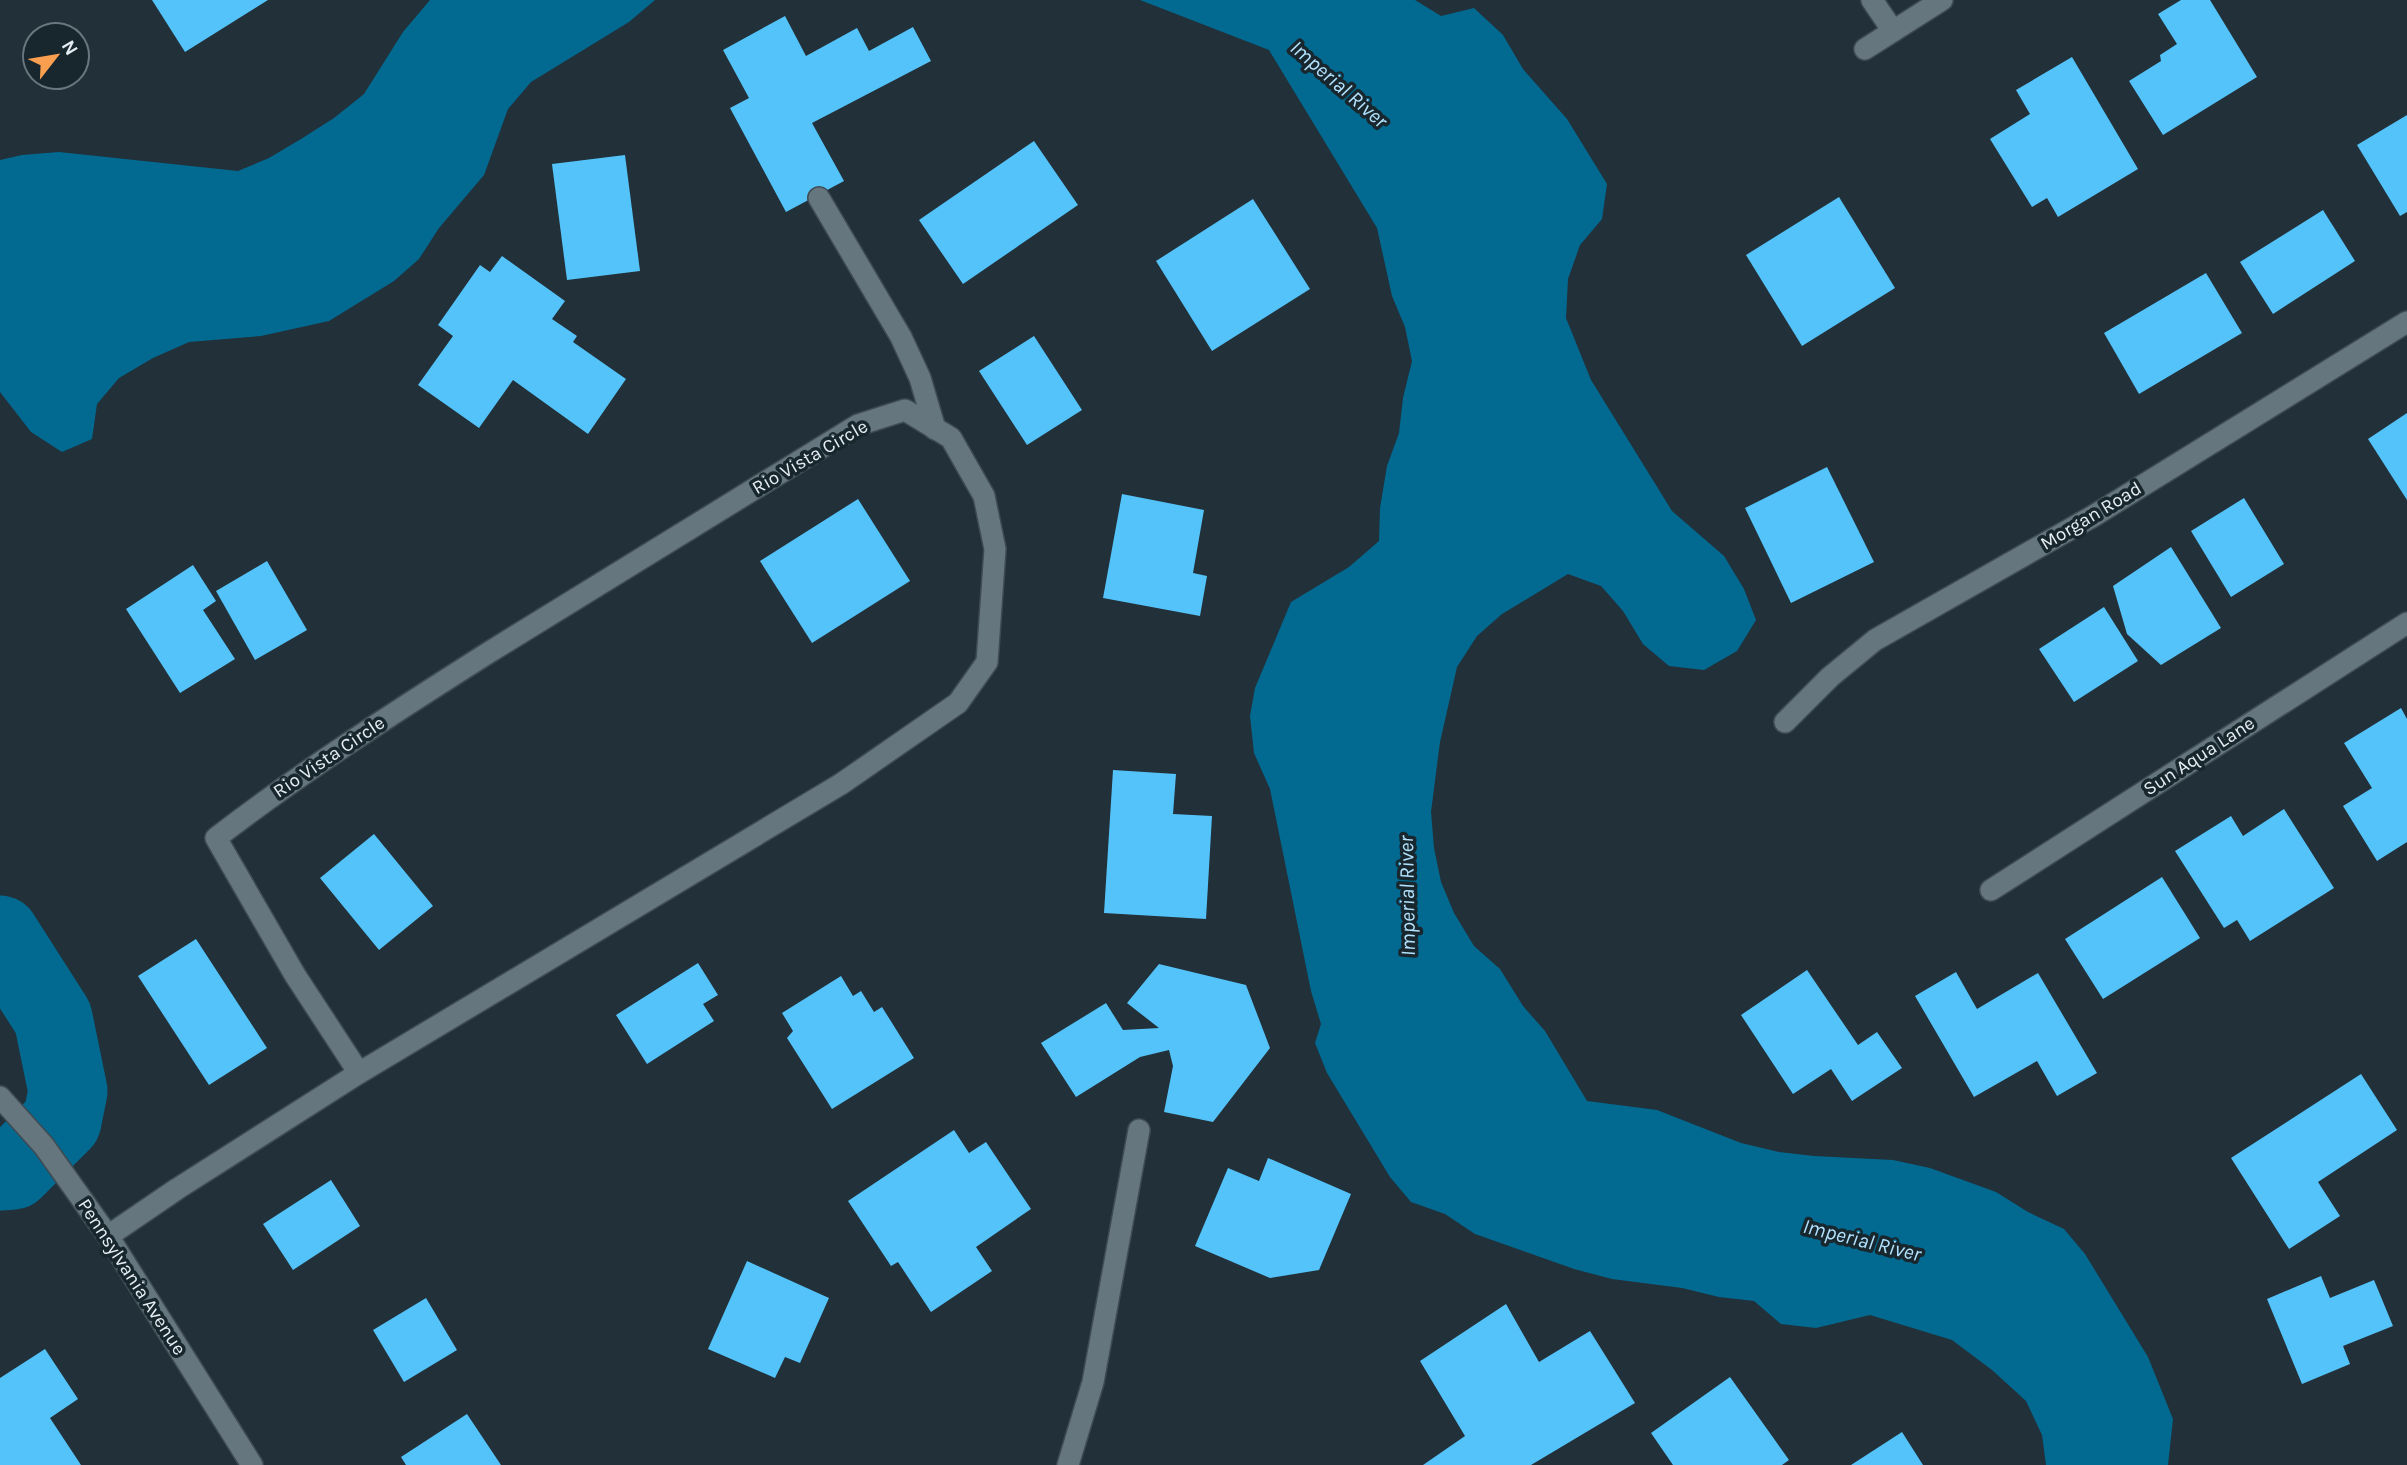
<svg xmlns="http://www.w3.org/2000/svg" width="2407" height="1465" viewBox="0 0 2407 1465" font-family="Karla,sans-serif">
	<rect width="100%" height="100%" fill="#223039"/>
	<g fill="#026a91">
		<polygon points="430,0 655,0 629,22 531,82 508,109 484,175 439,228 419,259 394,281 329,321 261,336 189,342 153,358 119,378 97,404 92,439 62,452 31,432 0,392 0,160 22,155 59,152 238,171 269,158 301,139 334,118 364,94 403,32"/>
		<polygon points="1140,0 1415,0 1441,16 1474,8 1503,35 1523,69 1567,119 1607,184 1602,219 1580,245 1568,279 1566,318 1591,380 1672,511 1724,556 1744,589 1756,620 1737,651 1704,670 1669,666 1643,644 1623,611 1601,586 1568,574 1502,614 1477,636 1457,667 1440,742 1431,812 1434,848 1441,882 1454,913 1474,946 1500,969 1523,1006 1545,1031 1587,1101 1657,1110 1741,1143 1779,1152 1814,1156 1893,1160 1930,1168 1996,1192 2028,1212 2064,1229 2085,1254 2148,1357 2173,1419 2168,1465 2046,1465 2042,1435 2026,1401 1992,1370 1952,1340 1870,1315 1816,1328 1781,1324 1754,1301 1719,1297 1682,1288 1612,1279 1574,1269 1475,1234 1445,1214 1411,1202 1390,1177 1367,1139 1327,1073 1315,1043 1321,1024 1311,991 1270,789 1254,753 1250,716 1255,688 1291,602 1349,567 1379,541 1380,508 1387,466 1399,433 1403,398 1412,361 1405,327 1392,296 1377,228 1269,50"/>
	</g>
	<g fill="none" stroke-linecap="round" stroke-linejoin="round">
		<polyline stroke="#026a91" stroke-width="79" points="0,935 53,1018 68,1091 62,1121 13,1170 0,1171"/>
	</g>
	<g fill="#54c3f9">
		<polygon points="152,0 268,0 185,52"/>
		<polygon points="2181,0 2210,0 2257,77 2163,135 2129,81 2161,61 2160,55 2177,44 2158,14"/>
		<polygon points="785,16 806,56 857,28 869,51 913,27 931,61 812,123 844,181 786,212 730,108 749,98 723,50"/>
		<polygon points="2072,57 2138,169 2058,217 2047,198 2032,207 1990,139 2030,114 2016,90"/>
		<polygon points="2407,115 2407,212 2400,216 2357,145"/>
		<polygon points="1034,141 1078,205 963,284 919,220"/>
		<polygon points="625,155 640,271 567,280 552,164"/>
		<polygon points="1839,197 1895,288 1802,346 1746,255"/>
		<polygon points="1253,199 1310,289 1212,351 1156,261"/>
		<polygon points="2323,210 2355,261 2273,314 2240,262"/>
		<polygon points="502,256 565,301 552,319 577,336 573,342 626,379 588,434 513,380 479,428 418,385 453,336 438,325 480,265 490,272"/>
		<polygon points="2206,273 2242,333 2139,394 2104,333"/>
		<polygon points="1034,336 1082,410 1027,445 979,371"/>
		<polygon points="2407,413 2407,500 2368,439"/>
		<polygon points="1827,467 1874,562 1791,603 1745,508"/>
		<polygon points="1122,494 1204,510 1193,573 1207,576 1200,616 1103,598"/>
		<polygon points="2244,498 2284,564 2231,597 2191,531"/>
		<polygon points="858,499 910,581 812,643 760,561"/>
		<polygon points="2171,547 2221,628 2161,665 2127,634 2113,586"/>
		<polygon points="267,561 307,630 255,660 216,591"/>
		<polygon points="193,565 216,601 203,610 235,659 180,693 126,609"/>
		<polygon points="2104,607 2138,661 2074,702 2039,649"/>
		<polygon points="2401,708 2407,719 2407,842 2377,861 2343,806 2372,788 2344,743"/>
		<polygon points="1113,770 1176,774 1173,814 1212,816 1206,919 1104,913"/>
		<polygon points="2284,809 2334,888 2250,941 2237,920 2224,928 2175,851 2231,816 2243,836"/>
		<polygon points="374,834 433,906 379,950 320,878"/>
		<polygon points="2162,877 2200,938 2103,999 2065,939"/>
		<polygon points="196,939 267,1048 209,1085 138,976"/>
		<polygon points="698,963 718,995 703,1004 714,1021 647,1064 616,1015"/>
		<polygon points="1159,964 1246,985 1270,1048 1213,1122 1164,1112 1173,1066 1169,1050 1140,1057 1076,1097 1041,1043 1106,1003 1123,1030 1159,1028 1127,1003"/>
		<polygon points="1807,970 1858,1045 1877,1032 1902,1068 1852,1101 1831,1069 1793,1094 1741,1015"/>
		<polygon points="1956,972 1977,1009 2038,973 2097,1073 2057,1096 2037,1061 1974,1097 1915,996"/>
		<polygon points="841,976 853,996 861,991 874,1012 882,1007 914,1058 832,1109 787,1038 793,1031 782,1013"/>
		<polygon points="2361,1074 2397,1130 2318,1182 2340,1216 2289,1249 2231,1158"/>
		<polygon points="954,1130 969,1153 986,1142 1031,1209 976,1247 992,1271 931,1312 898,1262 891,1266 848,1201"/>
		<polygon points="1268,1158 1351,1194 1319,1270 1270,1278 1195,1246 1228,1168 1259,1181"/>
		<polygon points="331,1180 360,1226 293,1270 263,1224"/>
		<polygon points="747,1261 829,1298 800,1363 785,1357 775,1378 708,1349"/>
		<polygon points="2321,1276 2330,1298 2374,1280 2393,1326 2343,1346 2350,1364 2302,1384 2267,1299"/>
		<polygon points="426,1298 457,1350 404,1382 373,1330"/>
		<polygon points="1506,1304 1539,1362 1590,1331 1635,1403 1531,1465 1423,1465 1465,1436 1420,1361"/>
		<polygon points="45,1349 78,1399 50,1418 81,1465 0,1465 0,1378"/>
		<polygon points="1730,1377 1789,1460 1782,1465 1673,1465 1651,1433"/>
		<polygon points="467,1414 501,1465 406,1465 401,1457"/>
		<polygon points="1902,1432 1923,1465 1851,1465"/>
	</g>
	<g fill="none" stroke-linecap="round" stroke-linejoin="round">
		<g stroke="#3f4b53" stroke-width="24">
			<g id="minor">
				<polyline points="1872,0 1893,31"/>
				<polyline points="1865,49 1942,0"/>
				<polyline points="819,198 901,337 920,378 935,429"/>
				<path d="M905,410L951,438L984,496L995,549L987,662L958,703L841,784L359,1073L295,975L216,838C303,771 395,712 488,653C611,576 735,501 858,425Z"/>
				<polyline points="1785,722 1830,677 1875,640 2095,515 2407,322"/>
				<polyline points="1991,890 2407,623"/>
				<polyline points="0,1097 44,1146 108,1236 252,1465"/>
				<polyline points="108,1236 177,1189 359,1073"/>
				<polyline points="1068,1465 1093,1382 1139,1130"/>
			</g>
		</g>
		<use href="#minor" stroke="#65767f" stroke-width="21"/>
	</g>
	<g text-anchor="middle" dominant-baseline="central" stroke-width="7" stroke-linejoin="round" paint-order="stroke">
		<g font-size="19" fill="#e5eef3" stroke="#18262e">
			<text transform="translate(810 457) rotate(-30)">Rio Vista Circle</text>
			<text transform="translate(2091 516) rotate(-31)">Morgan Road</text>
			<text transform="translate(2199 756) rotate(-33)">Sun Aqua Lane</text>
			<text transform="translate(329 757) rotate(-34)">Rio Vista Circle</text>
			<text transform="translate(132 1277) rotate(57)">Pennsylvania Avenue</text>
		</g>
		<g font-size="21" font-style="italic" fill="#b2e2fd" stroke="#18262e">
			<text transform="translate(1339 84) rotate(41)">Imperial River</text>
			<text transform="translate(1407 896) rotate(-91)">Imperial River</text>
			<text transform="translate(1862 1240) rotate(14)">Imperial River</text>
		</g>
	</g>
	<g transform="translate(56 56) rotate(59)"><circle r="33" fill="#18262e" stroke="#6a767d" stroke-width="2"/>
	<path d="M0-5L12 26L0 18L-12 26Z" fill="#fa9f4f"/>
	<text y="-10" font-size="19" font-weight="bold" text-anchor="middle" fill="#e5eef3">N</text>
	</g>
</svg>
